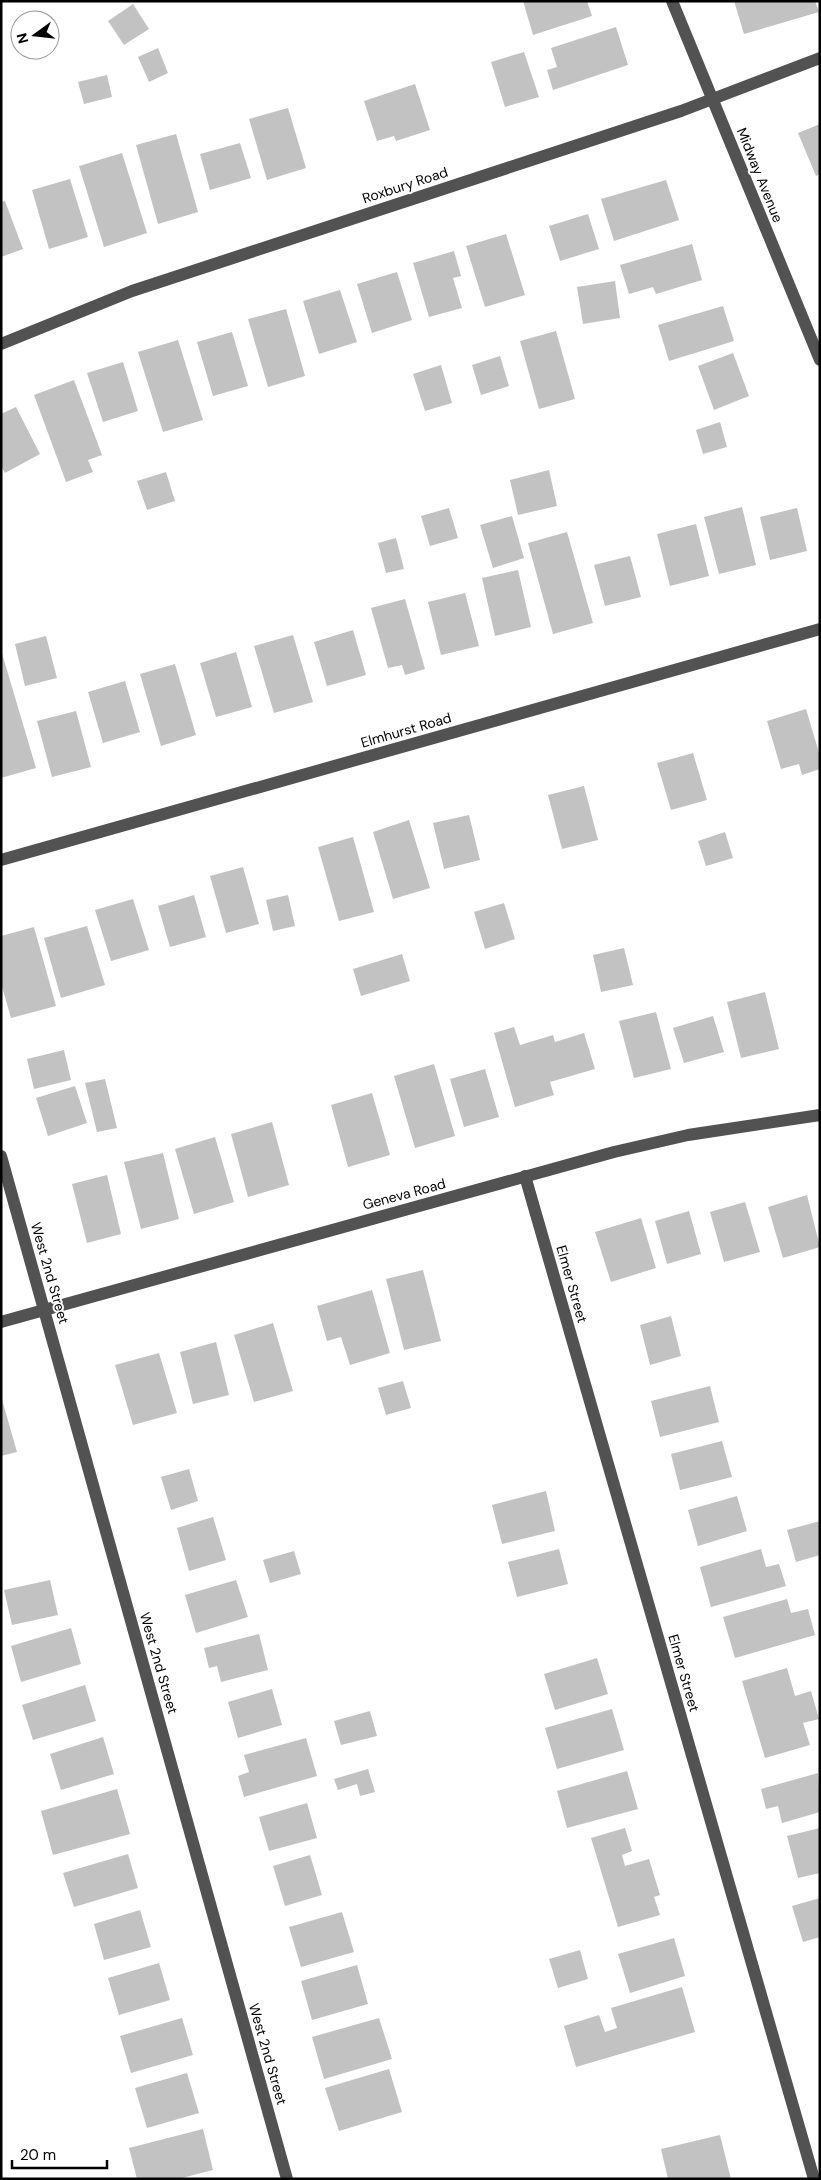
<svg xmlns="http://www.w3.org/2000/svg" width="821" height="2180" viewBox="0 0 821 2180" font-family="'DM Sans',sans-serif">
	<rect width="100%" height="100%" fill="#fff"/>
	<g fill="#c2c2c2">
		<polygon points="523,1 587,1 592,16 533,35"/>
		<polygon points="734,1 815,1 819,12 744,34"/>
		<polygon points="133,4 149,29 124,45 108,21"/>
		<polygon points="616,27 628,65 553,90 547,70 557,67 551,48"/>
		<polygon points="158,48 168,73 149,82 138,57"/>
		<polygon points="524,52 539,97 505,107 491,62"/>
		<polygon points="107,75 112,97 84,104 78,82"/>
		<polygon points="415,84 430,130 396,141 394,136 377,141 364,101"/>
		<polygon points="288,108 306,168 267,180 249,119"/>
		<polygon points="820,124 820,174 816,176 798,133"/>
		<polygon points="176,134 198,212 158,224 136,145"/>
		<polygon points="240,143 251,178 210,190 200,154"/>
		<polygon points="122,153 147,233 104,247 79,166"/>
		<polygon points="70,179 88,237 49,249 32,190"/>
		<polygon points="666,180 679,220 614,241 601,199"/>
		<polygon points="5,201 23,249 1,257 1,202"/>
		<polygon points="588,214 599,249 560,261 549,226"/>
		<polygon points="506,234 525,295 485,307 466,246"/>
		<polygon points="692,244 702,280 656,294 653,287 629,294 620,265"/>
		<polygon points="454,251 461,276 453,278 462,308 429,317 413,263"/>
		<polygon points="397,272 412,320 372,333 357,284"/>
		<polygon points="615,281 620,318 583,324 577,287"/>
		<polygon points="340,290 357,342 319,354 303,301"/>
		<polygon points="723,306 734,341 669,361 658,325"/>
		<polygon points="286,309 305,376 268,387 248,319"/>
		<polygon points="556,331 575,399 539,409 520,341"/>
		<polygon points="232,332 248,386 213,396 197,342"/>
		<polygon points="178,340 203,420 163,432 138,352"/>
		<polygon points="733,353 749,396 714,410 698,366"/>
		<polygon points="500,356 509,386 481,395 472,365"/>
		<polygon points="123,362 138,411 103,422 87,373"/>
		<polygon points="441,365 452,403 425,411 413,374"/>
		<polygon points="74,380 102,455 88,460 93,472 66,482 34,395"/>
		<polygon points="16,407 40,454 5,473 1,466 1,414"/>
		<polygon points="720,422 727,447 703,454 696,430"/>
		<polygon points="549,470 557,506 518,515 510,480"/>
		<polygon points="166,472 175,501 147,510 137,481"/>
		<polygon points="742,507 756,565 719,574 704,517"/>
		<polygon points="449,508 458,538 430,546 421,516"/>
		<polygon points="797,508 807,551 770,560 760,517"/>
		<polygon points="512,516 524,558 493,568 480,525"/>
		<polygon points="696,524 709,576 670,586 657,534"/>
		<polygon points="567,532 593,623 553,634 528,543"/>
		<polygon points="396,538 404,569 386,573 378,543"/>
		<polygon points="630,556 641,597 605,606 594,565"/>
		<polygon points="518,570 531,627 495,636 482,578"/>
		<polygon points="465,593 479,646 441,655 428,602"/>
		<polygon points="405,599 425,669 405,675 402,665 388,668 371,608"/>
		<polygon points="353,630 366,675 327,686 314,642"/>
		<polygon points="293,635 313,702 274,713 254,646"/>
		<polygon points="46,636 57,678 25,686 15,644"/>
		<polygon points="1,650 36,768 1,778"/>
		<polygon points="236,652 252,707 216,717 200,663"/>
		<polygon points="175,664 196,735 161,746 140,674"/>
		<polygon points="125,681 140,732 103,743 88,692"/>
		<polygon points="806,709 820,756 820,769 802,775 799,764 781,769 767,721"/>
		<polygon points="76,711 91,767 52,777 37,721"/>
		<polygon points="693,753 707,800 671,810 657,763"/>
		<polygon points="584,786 598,840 562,849 548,795"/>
		<polygon points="469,815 480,860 444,869 433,823"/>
		<polygon points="409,820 430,888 393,899 373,832"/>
		<polygon points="725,832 733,858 706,866 698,841"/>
		<polygon points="353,837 374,912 339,921 318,847"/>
		<polygon points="243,867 259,924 226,933 210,876"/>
		<polygon points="194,895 206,937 170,947 158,906"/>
		<polygon points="288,895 295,926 273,931 266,900"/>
		<polygon points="133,899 149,950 111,961 95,910"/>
		<polygon points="504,903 515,939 485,949 474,912"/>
		<polygon points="87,926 105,985 61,998 44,938"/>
		<polygon points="34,927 56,1006 11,1018 1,983 1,936"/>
		<polygon points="624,948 633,985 601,992 593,955"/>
		<polygon points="402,954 410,981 361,996 353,969"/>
		<polygon points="765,992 779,1049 741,1058 727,1002"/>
		<polygon points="656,1012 671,1069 634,1078 619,1021"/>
		<polygon points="713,1016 724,1052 684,1063 673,1028"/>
		<polygon points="514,1027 520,1045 553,1035 555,1042 584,1033 595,1069 550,1082 554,1095 515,1107 494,1033"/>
		<polygon points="64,1050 71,1080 34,1089 27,1059"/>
		<polygon points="434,1064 455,1136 415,1148 394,1076"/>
		<polygon points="485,1069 499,1117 464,1127 450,1079"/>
		<polygon points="105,1079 117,1128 97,1132 85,1083"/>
		<polygon points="75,1086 87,1123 48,1136 36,1098"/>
		<polygon points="372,1093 390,1155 348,1167 331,1105"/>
		<polygon points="272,1122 289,1185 248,1197 231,1134"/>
		<polygon points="215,1137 234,1202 194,1214 175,1149"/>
		<polygon points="163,1153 179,1219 141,1229 124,1162"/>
		<polygon points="107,1175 121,1234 87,1243 72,1184"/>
		<polygon points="807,1195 820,1247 783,1258 768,1207"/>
		<polygon points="745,1202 760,1252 724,1262 710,1212"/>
		<polygon points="689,1211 701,1254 667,1264 655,1221"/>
		<polygon points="641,1218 656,1268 611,1282 595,1232"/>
		<polygon points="423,1270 441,1341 404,1350 386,1279"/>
		<polygon points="372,1290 390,1353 350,1365 341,1337 327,1341 317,1306"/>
		<polygon points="671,1316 681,1356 650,1365 640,1325"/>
		<polygon points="273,1323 293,1391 254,1402 234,1335"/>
		<polygon points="216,1342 229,1395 193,1404 180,1352"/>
		<polygon points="159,1353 177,1413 133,1425 115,1365"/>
		<polygon points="403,1381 411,1408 386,1415 378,1388"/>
		<polygon points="710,1386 719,1422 660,1437 651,1401"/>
		<polygon points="1,1396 17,1452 1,1456"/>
		<polygon points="722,1441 732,1477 680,1490 671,1454"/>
		<polygon points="189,1469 198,1501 171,1510 161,1477"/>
		<polygon points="546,1491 555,1531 502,1544 492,1505"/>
		<polygon points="737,1496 747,1531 698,1546 688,1510"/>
		<polygon points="213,1517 226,1560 189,1571 177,1528"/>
		<polygon points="820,1521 820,1555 796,1562 787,1530"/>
		<polygon points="559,1549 568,1584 517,1597 508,1562"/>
		<polygon points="761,1549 766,1567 779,1564 786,1586 711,1607 700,1567"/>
		<polygon points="294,1551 301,1574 270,1583 263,1560"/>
		<polygon points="50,1580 58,1615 12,1625 4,1590"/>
		<polygon points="236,1580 248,1617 196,1633 185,1595"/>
		<polygon points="787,1599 791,1613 808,1609 815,1635 735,1658 723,1617"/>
		<polygon points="71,1628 81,1664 21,1682 11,1646"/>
		<polygon points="259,1634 268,1670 221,1682 217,1666 209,1668 204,1648"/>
		<polygon points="597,1658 608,1694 555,1710 544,1674"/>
		<polygon points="787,1668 795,1696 811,1691 819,1719 803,1723 810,1745 765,1758 742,1681"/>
		<polygon points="85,1685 96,1721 33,1740 22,1705"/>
		<polygon points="272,1689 282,1725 238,1738 228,1702"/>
		<polygon points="612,1709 624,1750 557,1769 545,1728"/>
		<polygon points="370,1711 377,1736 341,1745 334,1721"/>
		<polygon points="103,1737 114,1774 61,1790 50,1754"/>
		<polygon points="306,1738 317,1776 244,1797 238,1776 249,1772 244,1755"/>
		<polygon points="368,1769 375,1792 360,1796 357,1784 338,1790 334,1779"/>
		<polygon points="627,1771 638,1809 567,1828 557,1791"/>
		<polygon points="818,1773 820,1812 782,1823 778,1806 766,1809 761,1789"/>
		<polygon points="117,1789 130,1834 53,1855 41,1811"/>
		<polygon points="307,1803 317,1838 269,1851 259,1817"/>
		<polygon points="625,1828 632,1851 622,1855 625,1866 649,1859 660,1895 654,1897 660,1915 618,1927 591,1838"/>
		<polygon points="820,1828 820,1873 798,1878 787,1836"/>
		<polygon points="128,1854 138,1888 74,1907 63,1873"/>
		<polygon points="310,1855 322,1895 285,1906 273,1866"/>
		<polygon points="820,1898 820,1937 803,1942 792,1906"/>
		<polygon points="140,1910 151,1947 104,1960 94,1924"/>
		<polygon points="342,1912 354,1952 301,1967 289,1927"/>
		<polygon points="674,1938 685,1976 630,1993 618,1954"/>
		<polygon points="580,1950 588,1979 558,1988 549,1959"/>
		<polygon points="159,1963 170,2000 119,2015 108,1978"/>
		<polygon points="357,1965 368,2004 312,2020 301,1981"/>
		<polygon points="682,1987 695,2032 576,2067 564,2026 599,2015 605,2032 617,2028 611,2008"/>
		<polygon points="182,2018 193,2055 131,2073 120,2036"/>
		<polygon points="379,2018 392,2059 324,2079 312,2037"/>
		<polygon points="389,2069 402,2112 339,2131 325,2088"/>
		<polygon points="187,2073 199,2113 147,2128 135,2088"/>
		<polygon points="203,2129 213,2170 178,2179 137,2179 129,2148"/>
		<polygon points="720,2135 731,2179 668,2179 661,2149"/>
	</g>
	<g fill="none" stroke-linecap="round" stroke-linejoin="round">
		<g stroke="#525252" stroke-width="12">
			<polyline points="672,1 820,360"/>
			<polyline points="1,344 132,291 681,111 820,58"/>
			<polyline points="1,860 820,629"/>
			<polyline points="1,1156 287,2179"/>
			<polyline points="525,1176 814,2179"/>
			<polyline points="1,1322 614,1152 688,1135 820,1115"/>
		</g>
	</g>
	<g text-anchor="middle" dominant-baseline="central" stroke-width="4" stroke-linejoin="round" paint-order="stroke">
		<g font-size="14" fill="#000" stroke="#fff">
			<text transform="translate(760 175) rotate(68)">Midway Avenue</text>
			<text transform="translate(405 185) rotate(-18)">Roxbury Road</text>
			<text transform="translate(406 730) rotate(-16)">Elmhurst Road</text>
			<text transform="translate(404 1194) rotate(-15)">Geneva Road</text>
			<text transform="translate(50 1273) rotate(74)">West 2nd Street</text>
			<text transform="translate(572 1284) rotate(74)">Elmer Street</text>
			<text transform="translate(159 1663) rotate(74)">West 2nd Street</text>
			<text transform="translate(684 1673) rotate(74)">Elmer Street</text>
			<text transform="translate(268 2054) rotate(74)">West 2nd Street</text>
		</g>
	</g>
	<rect width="821" height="2180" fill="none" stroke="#000000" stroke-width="5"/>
	<g transform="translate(35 35) rotate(255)"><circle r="24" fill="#ffffff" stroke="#999999"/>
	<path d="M0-4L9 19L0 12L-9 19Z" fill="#000000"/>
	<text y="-8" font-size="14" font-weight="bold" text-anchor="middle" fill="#000000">N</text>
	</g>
	<path d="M12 2160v8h95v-8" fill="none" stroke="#000000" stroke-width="2.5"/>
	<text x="20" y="2160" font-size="15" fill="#000000" stroke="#ffffff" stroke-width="4" paint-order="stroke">20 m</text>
</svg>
